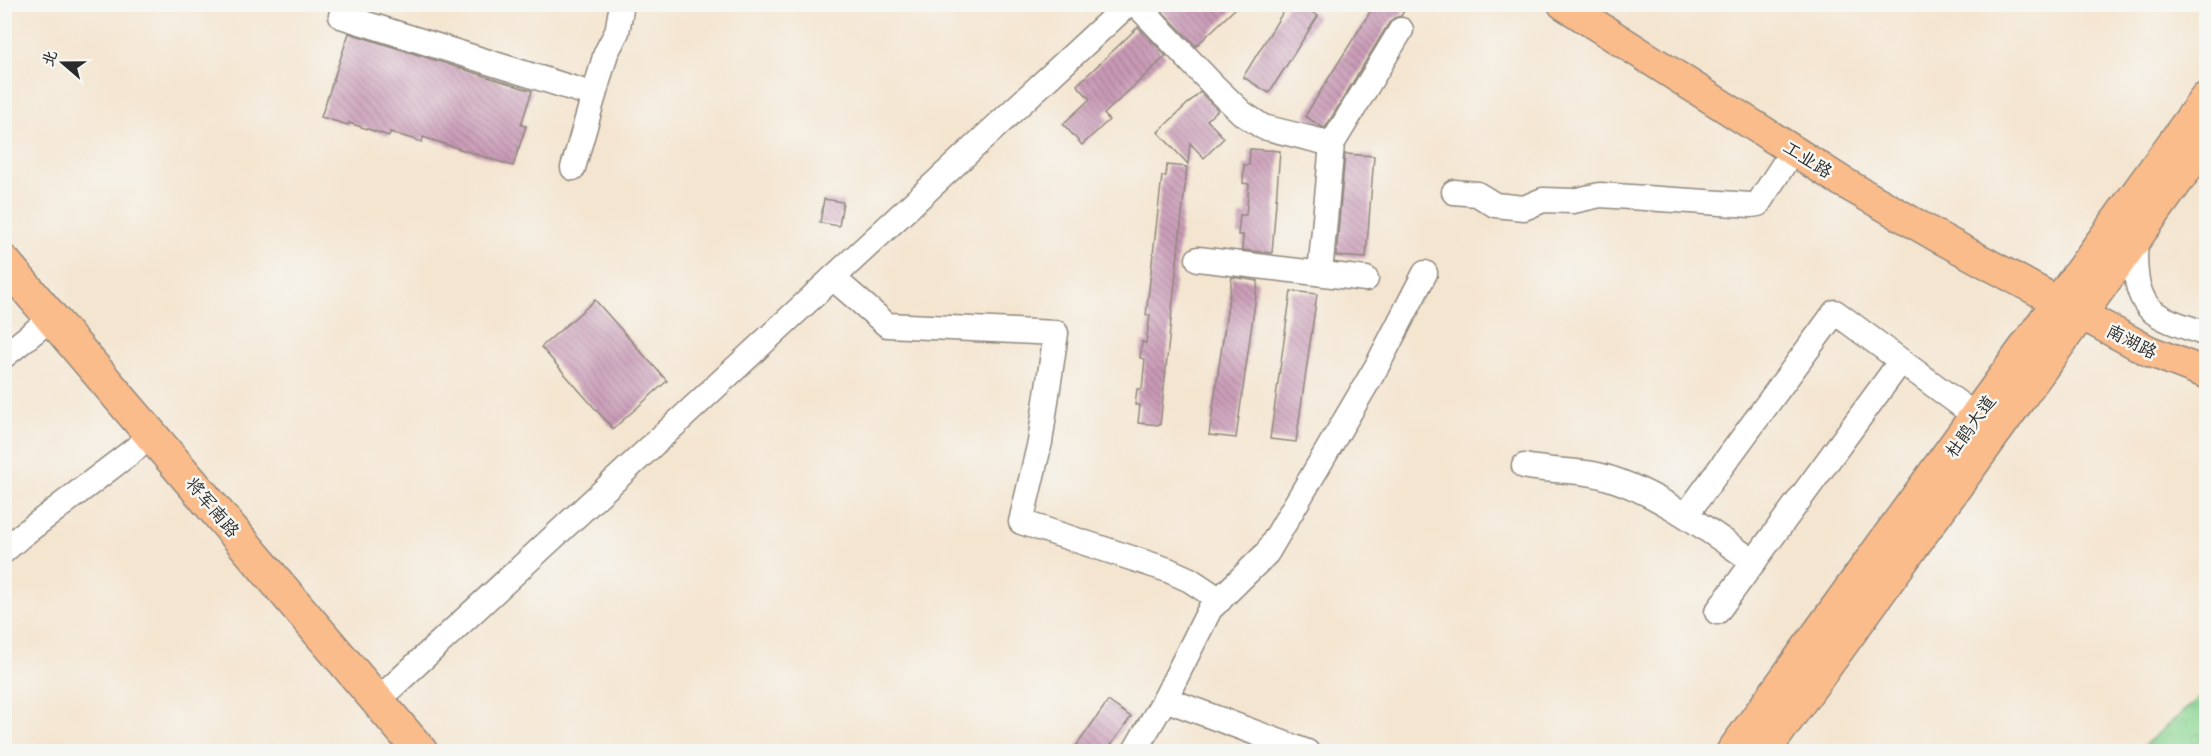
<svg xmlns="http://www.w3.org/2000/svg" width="2211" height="756" viewBox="0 0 2211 756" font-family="'Patrick Hand','LXGW WenKai TC',sans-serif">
	<defs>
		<pattern id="park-crowns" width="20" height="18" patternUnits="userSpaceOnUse" patternTransform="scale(1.5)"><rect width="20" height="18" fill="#8bd693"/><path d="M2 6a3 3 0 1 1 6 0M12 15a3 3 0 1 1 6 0" fill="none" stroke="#78b87f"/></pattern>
		<pattern id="building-back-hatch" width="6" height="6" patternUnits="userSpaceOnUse" patternTransform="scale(1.5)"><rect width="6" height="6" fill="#c99ab6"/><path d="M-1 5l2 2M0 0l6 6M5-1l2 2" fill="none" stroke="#a37e94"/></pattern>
	</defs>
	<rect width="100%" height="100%" fill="#f6f6f2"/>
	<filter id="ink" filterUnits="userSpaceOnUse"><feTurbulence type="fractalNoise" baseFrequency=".0167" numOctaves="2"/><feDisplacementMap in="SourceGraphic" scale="12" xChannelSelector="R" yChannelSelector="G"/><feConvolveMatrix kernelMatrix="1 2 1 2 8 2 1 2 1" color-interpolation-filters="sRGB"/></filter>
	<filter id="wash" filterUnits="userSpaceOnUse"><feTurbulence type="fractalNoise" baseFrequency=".008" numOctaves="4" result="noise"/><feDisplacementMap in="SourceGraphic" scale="24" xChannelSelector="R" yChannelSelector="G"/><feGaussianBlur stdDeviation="1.35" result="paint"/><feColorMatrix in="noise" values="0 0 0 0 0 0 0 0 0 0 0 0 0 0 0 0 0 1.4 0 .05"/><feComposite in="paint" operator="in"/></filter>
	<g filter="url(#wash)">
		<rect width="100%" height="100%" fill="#f4e5d0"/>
		<polygon fill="url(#park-crowns)" stroke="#5b805f" stroke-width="1.5" points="2206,692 2206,751 2138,751"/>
		<g id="blocks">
			<g fill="url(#building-back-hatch)">
				<polygon points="1163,4 1240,4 1196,46 1159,8"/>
				<polygon points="1288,4 1300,4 1318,16 1269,93 1243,77"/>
				<polygon points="1375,4 1408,4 1401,16 1394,18 1389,23 1325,128 1322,127 1305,116"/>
				<polygon points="1138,27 1166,56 1104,114 1109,120 1082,145 1063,124 1090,99 1077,85"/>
				<polygon points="349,33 532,91 521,125 526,126 513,166 423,137 422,142 390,132 389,136 349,123 348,125 321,117"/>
				<polygon points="1200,92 1218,110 1207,120 1224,138 1204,158 1190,143 1188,164 1158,132"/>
				<polygon points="1250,149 1280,151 1272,253 1242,250 1243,235 1238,235 1240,215 1246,215 1249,184 1243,183 1244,165 1249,165"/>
				<polygon points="1345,154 1374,156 1366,258 1336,256"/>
				<polygon points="1167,165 1187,167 1160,425 1138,423 1140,405 1135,405 1137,389 1142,389 1145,359 1140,358 1142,342 1146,343 1150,315 1146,315 1162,176 1166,176"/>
				<polygon points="824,199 843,202 839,226 820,223"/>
				<polygon points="1232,277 1258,281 1236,438 1209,435"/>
				<polygon points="1291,291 1317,294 1296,442 1270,439"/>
				<polygon points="595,300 667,381 613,429 541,347"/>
				<polygon points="1108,701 1131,717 1106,752 1072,752"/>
			</g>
		</g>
	</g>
	<g filter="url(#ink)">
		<use href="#blocks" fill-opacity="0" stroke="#90887e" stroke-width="1.5"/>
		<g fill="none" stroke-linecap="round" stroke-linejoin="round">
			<g stroke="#90887e" stroke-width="27">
				<g id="minor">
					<polyline points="1136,4 1215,87 1242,113 1263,127 1332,144 1401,30"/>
					<polyline points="341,16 594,95"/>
					<polyline points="573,168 606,53 617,32 622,4"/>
					<polyline points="1454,192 1477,194 1495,205 1524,208 1543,200 1573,201 1600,195 1751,205 1758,204 1793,150"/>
					<path d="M2136,237C2134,261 2133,301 2158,315C2172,324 2191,328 2206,334"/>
					<polyline points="1198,259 1366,279"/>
					<polyline points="1320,273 1332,144"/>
					<polyline points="833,278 887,325 1056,333 1040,442 1021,522 1168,570 1190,580 1220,600"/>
					<polyline points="4,356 39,328"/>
					<path d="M1524,466C1547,471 1570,470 1593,474C1648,485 1708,530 1754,562"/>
					<polyline points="1686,515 1835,312 1977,417"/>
					<polyline points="4,551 21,536 139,446"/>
					<polyline points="1717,612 1901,361"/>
					<polyline points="1165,699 1307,752"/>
					<polyline points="378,700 1128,4"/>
					<polyline points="1134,752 1165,699 1210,609 1267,553 1377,366 1425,273"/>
				</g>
			</g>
			<g stroke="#90887e" stroke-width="33">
				<polyline id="major" points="1563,4 1841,181 1940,238 2149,351 2206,373"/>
			</g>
			<g stroke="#90887e" stroke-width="36">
				<g id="highway">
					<polyline points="4,262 421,752"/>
					<polyline points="1733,752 2206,99"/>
					<polyline points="1763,752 2206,140"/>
				</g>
			</g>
			<use href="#minor" stroke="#fff" stroke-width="24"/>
			<use href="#major" stroke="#fabc8b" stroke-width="30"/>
			<use href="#highway" stroke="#fabc8b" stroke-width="33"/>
		</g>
	</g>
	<g text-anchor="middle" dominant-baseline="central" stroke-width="5" stroke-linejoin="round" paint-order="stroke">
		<g font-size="18" fill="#2b2b2b" stroke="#f6f6f2">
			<text transform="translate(1808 159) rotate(32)">工业路</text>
			<text transform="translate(2132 341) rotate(27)">南湖路</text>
			<text transform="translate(1970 426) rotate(-54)">杜鹃大道</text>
			<text transform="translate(213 507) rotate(50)">将军南路</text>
		</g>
	</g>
	<rect width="2211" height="756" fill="none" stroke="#f6f6f2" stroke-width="24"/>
	<g transform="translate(63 63) rotate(290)" stroke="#f6f6f2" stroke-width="4.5" paint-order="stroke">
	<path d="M0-4.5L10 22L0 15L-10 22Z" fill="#2b2b2b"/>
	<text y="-9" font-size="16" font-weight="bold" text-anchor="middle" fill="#2b2b2b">北</text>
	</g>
</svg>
